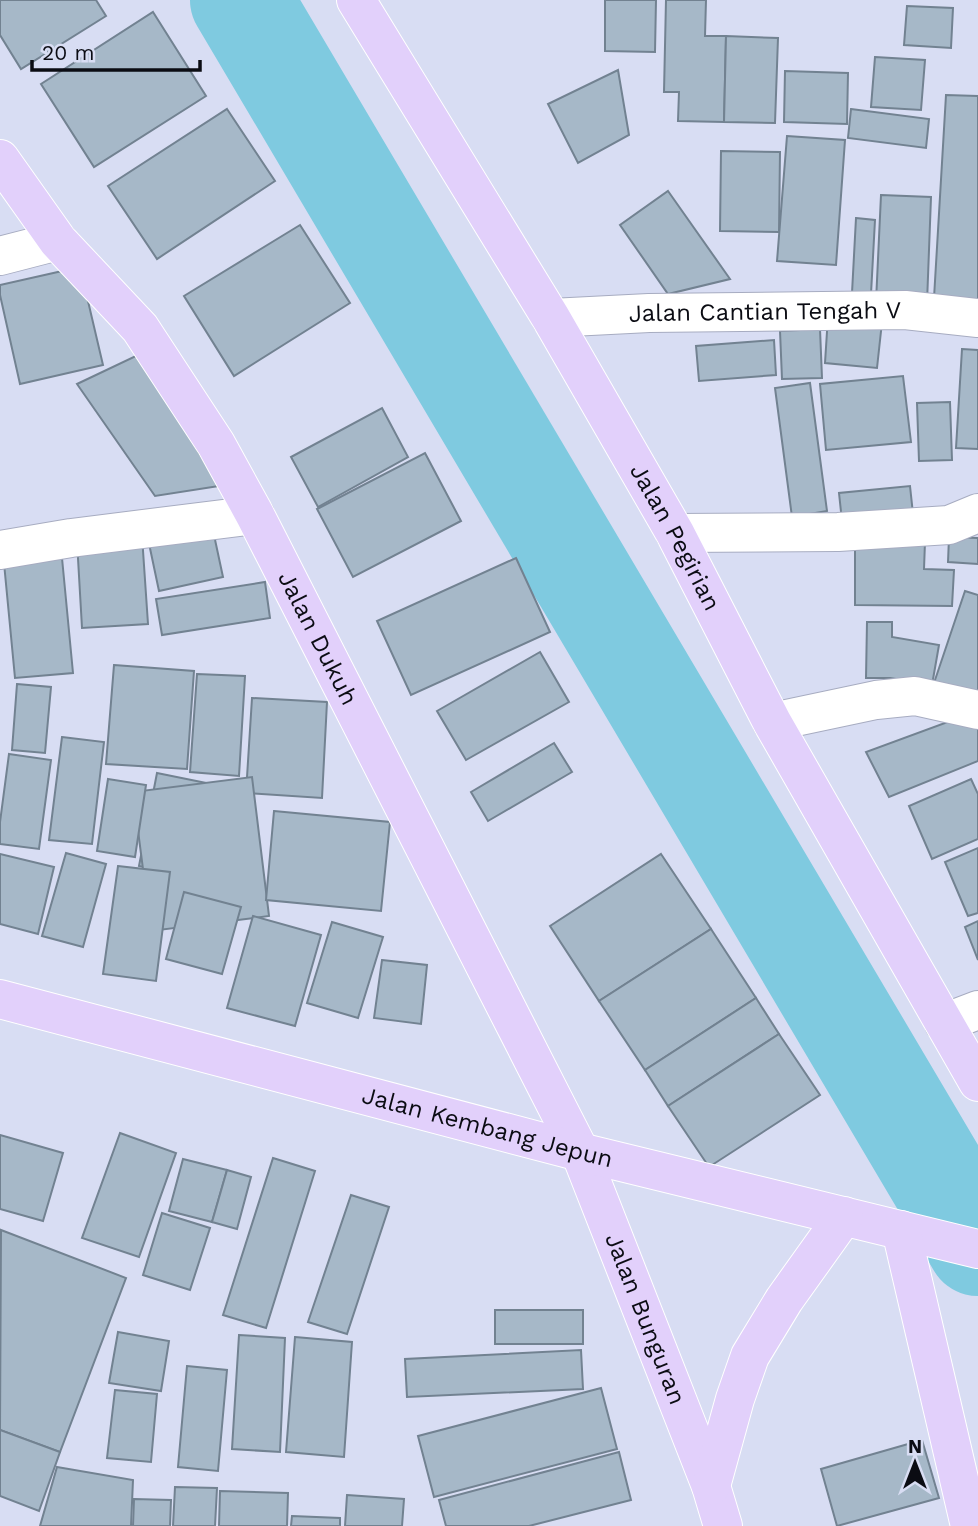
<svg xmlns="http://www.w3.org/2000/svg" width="978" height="1526" viewBox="0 0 978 1526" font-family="'Work Sans',sans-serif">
	<rect width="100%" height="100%" fill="#d8ddf3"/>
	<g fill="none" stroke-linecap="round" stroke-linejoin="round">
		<polyline stroke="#7fcae0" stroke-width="102" points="241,0 978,1245"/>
	</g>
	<g fill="#a6b8c8" stroke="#728291" stroke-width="2">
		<polygon points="0,0 96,0 106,16 21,69 0,35"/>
		<polygon points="605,0 656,0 655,52 605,51"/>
		<polygon points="666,0 706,0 705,36 726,36 724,122 678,121 679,92 664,92"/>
		<polygon points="907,6 953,8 951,48 904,45"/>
		<polygon points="153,12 206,96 94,167 41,84"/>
		<polygon points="726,36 778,38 775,123 724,122"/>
		<polygon points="875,57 925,60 921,110 871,107"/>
		<polygon points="618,70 629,135 578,163 548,104"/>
		<polygon points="785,71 848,73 847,124 784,122"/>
		<polygon points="946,95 978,96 978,301 934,298"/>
		<polygon points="227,109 275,181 157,259 108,186"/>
		<polygon points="851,109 929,119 926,148 848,138"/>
		<polygon points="787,136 845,140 836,265 777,261"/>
		<polygon points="721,151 780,152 779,232 720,231"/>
		<polygon points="668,191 730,279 668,294 620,225"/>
		<polygon points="881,195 931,197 927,303 876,302"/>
		<polygon points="856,218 875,220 871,294 852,293"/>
		<polygon points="300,225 350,303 234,376 184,296"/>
		<polygon points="80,267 103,365 20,384 0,295 0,285"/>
		<polygon points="828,316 882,322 877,368 825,363"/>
		<polygon points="820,329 822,378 782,379 780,331"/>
		<polygon points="774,340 776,375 699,381 696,346"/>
		<polygon points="962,349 978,350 978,449 956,448"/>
		<polygon points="140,354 219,486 155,496 77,384"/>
		<polygon points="903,376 911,442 826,450 820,384"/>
		<polygon points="810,383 827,511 792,517 775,388"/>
		<polygon points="950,402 952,460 919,461 917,403"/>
		<polygon points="382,408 408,457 318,507 291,457"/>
		<polygon points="425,453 461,521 353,577 317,509"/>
		<polygon points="910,486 913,514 842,521 839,493"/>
		<polygon points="211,521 223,577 159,591 147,534"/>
		<polygon points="142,536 148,624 82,628 77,541"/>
		<polygon points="949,537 978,538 978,564 948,562"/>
		<polygon points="855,541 925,542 924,569 954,570 952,606 855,605"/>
		<polygon points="62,558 73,673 15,678 4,563"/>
		<polygon points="516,558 550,632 411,695 377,621"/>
		<polygon points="265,582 270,618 162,635 156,599"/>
		<polygon points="965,591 978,595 978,698 934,683"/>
		<polygon points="867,622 892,622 892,637 939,645 932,685 890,678 866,678"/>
		<polygon points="540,652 569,702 466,760 437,711"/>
		<polygon points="114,665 194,671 187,769 106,764"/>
		<polygon points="197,674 245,676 239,776 190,772"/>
		<polygon points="17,684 51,687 45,753 12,750"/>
		<polygon points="252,698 327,702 322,798 246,793"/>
		<polygon points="953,720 978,723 978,761 889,797 866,752"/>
		<polygon points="62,737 104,742 92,844 49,840"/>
		<polygon points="554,743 572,772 488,821 471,792"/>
		<polygon points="9,754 51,760 39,849 0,844 0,822"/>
		<polygon points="157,773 236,789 218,882 139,866"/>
		<polygon points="252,777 269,916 151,931 133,792"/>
		<polygon points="108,779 146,785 135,857 97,851"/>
		<polygon points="971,779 978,794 978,839 932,859 909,806"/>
		<polygon points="274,811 390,822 381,911 266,900"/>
		<polygon points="978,848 978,913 968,916 945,862"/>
		<polygon points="66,853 106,864 83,947 42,936"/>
		<polygon points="0,854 54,867 38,934 0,924"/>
		<polygon points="661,854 711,929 599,1001 550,926"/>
		<polygon points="118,866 170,872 156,981 103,974"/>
		<polygon points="184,892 241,907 222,974 166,959"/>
		<polygon points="253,916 321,935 295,1026 227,1008"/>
		<polygon points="978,921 978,960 965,927"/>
		<polygon points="332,922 383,937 358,1018 307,1003"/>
		<polygon points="711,929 756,998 645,1070 599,1001"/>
		<polygon points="382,960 427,965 421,1024 374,1018"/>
		<polygon points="756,998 779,1034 668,1106 645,1070"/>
		<polygon points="779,1034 820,1095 709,1167 668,1106"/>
		<polygon points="120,1133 176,1153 139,1257 82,1238"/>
		<polygon points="0,1135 63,1153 43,1221 0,1209"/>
		<polygon points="273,1158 315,1171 266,1328 223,1315"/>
		<polygon points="183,1159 227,1170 212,1222 169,1211"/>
		<polygon points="227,1170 251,1177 237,1229 212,1222"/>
		<polygon points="351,1195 389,1207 347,1334 308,1322"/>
		<polygon points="162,1213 210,1228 190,1290 143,1275"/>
		<polygon points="1,1230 126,1278 60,1452 0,1430"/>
		<rect x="495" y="1310" width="88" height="34"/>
		<polygon points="118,1332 169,1341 161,1391 109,1383"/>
		<polygon points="239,1335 285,1338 280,1452 232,1449"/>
		<polygon points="295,1337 352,1342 344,1457 286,1452"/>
		<polygon points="581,1350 583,1389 407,1397 405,1359"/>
		<polygon points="187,1366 227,1370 218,1471 178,1467"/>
		<polygon points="601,1388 617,1449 434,1497 418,1436"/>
		<polygon points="115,1390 157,1394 151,1462 107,1458"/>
		<polygon points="0,1430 60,1452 39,1511 0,1496"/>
		<polygon points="922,1440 939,1498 837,1526 821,1469"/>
		<polygon points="619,1452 631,1500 529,1526 446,1526 439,1500"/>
		<polygon points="57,1467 133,1480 131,1526 40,1526"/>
		<polygon points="175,1487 217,1488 215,1526 173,1526"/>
		<polygon points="220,1491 288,1493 287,1526 219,1526"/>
		<polygon points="347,1495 404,1499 402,1526 345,1526"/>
		<polygon points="134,1499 171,1500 170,1526 133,1526"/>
		<polygon points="292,1516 340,1518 340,1526 291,1526"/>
	</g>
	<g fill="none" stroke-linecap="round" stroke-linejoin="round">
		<g stroke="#a7acc1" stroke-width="40">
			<g id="minor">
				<polyline points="0,256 58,241"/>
				<path id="s1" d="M551,318L649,313L905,310L978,318"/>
				<polyline points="675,533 838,532 949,525 978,513"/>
				<polyline points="0,550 71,538 255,515"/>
				<polyline points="772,722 876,700 915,696 978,710"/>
				<polyline points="944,1023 978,1010"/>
			</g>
		</g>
		<g stroke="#fff" stroke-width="40">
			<g id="major">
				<path id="s2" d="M356,0L551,318L675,533L772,722L978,1082"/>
				<path id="s3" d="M0,159L58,241L140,328L216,444L255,515L580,1152L711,1486L723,1526"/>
				<path id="s4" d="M0,999L580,1152L978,1249"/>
				<polyline points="901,1230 970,1526"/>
				<polyline points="711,1486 735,1399 750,1356 784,1300 844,1216"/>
			</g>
		</g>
		<use href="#minor" stroke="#fff" stroke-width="38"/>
		<use href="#major" stroke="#e2d0fb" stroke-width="38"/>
	</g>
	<g text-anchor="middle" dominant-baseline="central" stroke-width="7" stroke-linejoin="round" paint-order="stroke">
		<g font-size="24" fill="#0b0c13" stroke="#d8ddf3">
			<text stroke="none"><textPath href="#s1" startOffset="214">Jalan Cantian Tengah V</textPath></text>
			<text stroke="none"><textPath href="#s2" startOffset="625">Jalan Pegirian</textPath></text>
			<text stroke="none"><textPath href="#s3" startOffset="578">Jalan Dukuh</textPath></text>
			<text stroke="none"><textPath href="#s4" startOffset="504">Jalan Kembang Jepun</textPath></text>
			<text stroke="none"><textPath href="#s3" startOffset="1334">Jalan Bunguran</textPath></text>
		</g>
	</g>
	<g transform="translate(915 1463)" stroke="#d8ddf3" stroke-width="5" paint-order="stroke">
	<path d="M0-5L12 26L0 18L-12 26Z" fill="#0b0c13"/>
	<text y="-10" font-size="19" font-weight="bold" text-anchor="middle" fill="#0b0c13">N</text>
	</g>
	<path d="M32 60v10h168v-10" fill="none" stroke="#0b0c13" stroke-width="3.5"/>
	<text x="42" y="60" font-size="21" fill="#0b0c13" stroke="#d8ddf3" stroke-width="5" paint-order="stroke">20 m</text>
</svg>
